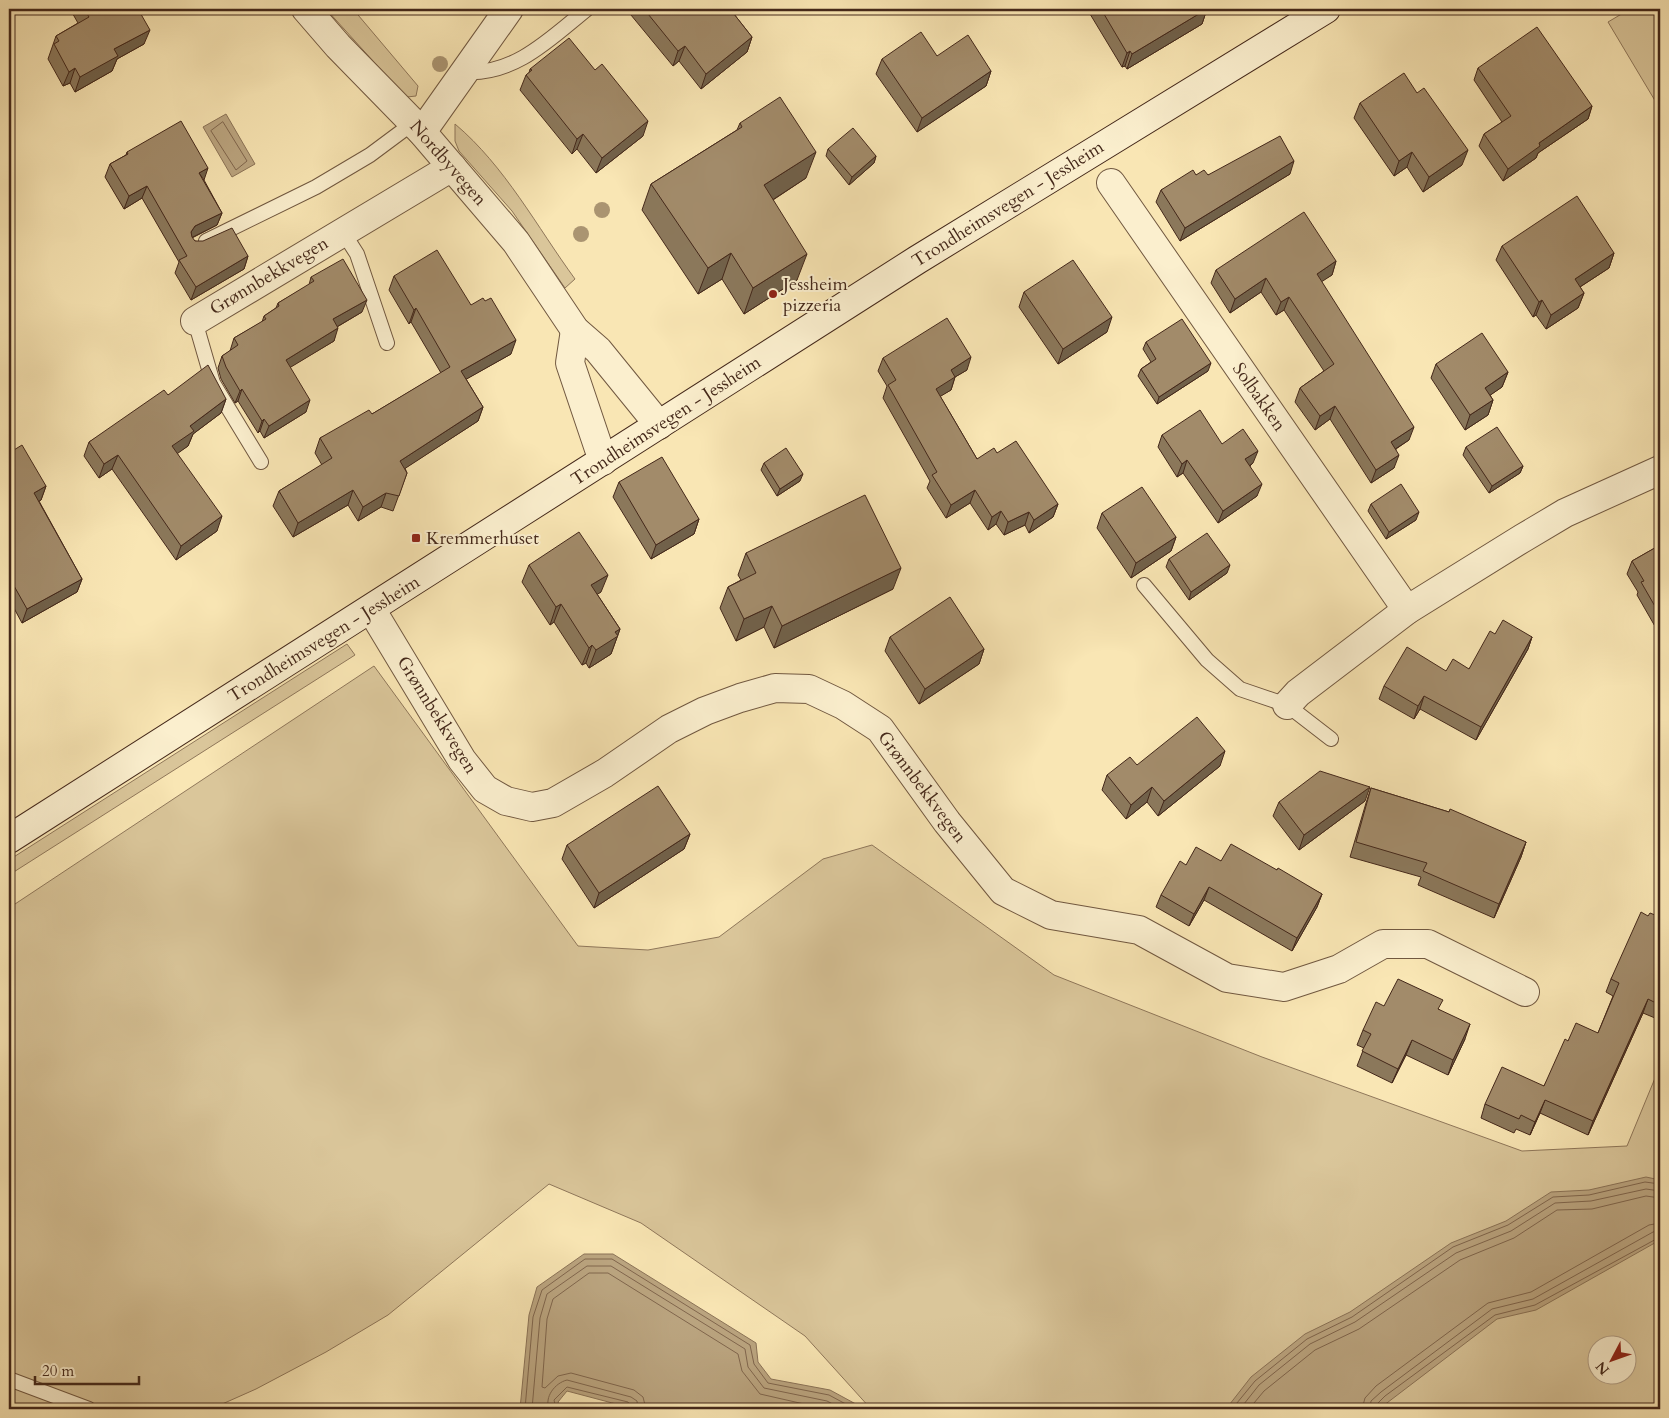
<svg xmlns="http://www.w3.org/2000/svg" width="1669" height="1418" viewBox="0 0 1669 1418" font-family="Cardo,serif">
	<rect width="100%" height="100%" fill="#f9e6b4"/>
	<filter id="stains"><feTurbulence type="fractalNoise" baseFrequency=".004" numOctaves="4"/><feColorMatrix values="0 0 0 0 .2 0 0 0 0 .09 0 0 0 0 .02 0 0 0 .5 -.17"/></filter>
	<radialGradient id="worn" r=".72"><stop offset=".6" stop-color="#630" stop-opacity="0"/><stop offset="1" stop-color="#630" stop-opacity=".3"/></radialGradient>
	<g fill="#dac69a" stroke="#8f775a" fill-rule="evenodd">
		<polygon points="326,9 353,9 418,86 416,96 407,97 401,92"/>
		<polygon points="1630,9 1660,9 1660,109 1608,22"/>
		<path d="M455,124C505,166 537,227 575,279L565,288L512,211L459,151L455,141Z"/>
		<polygon points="347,644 355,655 9,875 9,860"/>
		<path d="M374,666L578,946L648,950L719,937L823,859L872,845L1054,975L1262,1057L1522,1151L1627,1146L1660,1066V1409H871L805,1336L641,1223L549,1184L388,1315L326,1352L256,1389L211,1409H9V908ZM1596,1346H1626V1376H1596Z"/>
	</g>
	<g fill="#bba580" stroke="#8b7357">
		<polygon points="226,114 255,164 232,177 203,127"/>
		<polygon points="1646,1177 1660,1180 1660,1240 1536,1310 1497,1319 1379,1409 1226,1409 1251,1377 1305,1334 1350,1312 1451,1243 1506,1221 1551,1192 1589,1190"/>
		<polygon points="584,1254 613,1254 756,1343 758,1362 771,1379 830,1390 865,1409 635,1409 567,1391 558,1402 561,1409 520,1409 529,1315 537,1287"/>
	</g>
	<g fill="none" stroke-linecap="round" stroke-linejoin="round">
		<g stroke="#80664d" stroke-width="1">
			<polygon points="223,122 247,161 236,170 211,131"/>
			<polyline points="525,1409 533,1317 542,1290 585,1259 612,1259 750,1345 754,1364 768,1383 829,1395 855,1409"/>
			<polyline points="532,1409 540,1318 547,1294 587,1266 611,1266 745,1349 748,1367 764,1388 827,1401 842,1409"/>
			<path d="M549,1409C544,1397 555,1383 567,1380L631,1397L637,1401L638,1409"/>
			<polyline points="556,1409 554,1400 567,1387 628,1402 632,1409"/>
			<polyline points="646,1409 643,1397 634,1390 571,1373 558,1376 545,1388 542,1387 547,1319 553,1299 589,1273 608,1273 738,1354 742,1371 760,1394 826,1409"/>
			<polyline points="1232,1409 1255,1381 1307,1339 1352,1317 1453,1247 1508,1225 1553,1197 1589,1195 1645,1182 1660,1184"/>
			<polyline points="1240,1409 1259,1385 1310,1344 1355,1322 1456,1253 1511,1231 1555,1203 1591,1201 1646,1189 1660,1191"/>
			<polyline points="1249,1409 1264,1391 1315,1350 1359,1329 1460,1260 1514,1238 1557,1210 1592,1209 1646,1196 1660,1198"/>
			<polyline points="1362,1409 1365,1398 1376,1386 1488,1303 1531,1292 1649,1225 1660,1223"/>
			<polyline points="1370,1409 1371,1401 1381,1392 1492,1309 1533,1299 1653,1232 1660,1230"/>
			<polyline points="1376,1409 1377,1404 1385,1396 1495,1315 1535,1305 1660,1237"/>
		</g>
		<g stroke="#715840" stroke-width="16">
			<g id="service">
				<path d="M466,72C515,75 551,38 587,9"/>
				<polyline points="343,232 357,254 387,343"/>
				<polyline points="206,241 316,187 370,155 413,123"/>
				<polyline points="195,321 213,383 261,462"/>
				<polyline points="1144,585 1207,660 1240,689 1287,705 1331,739"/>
				<polyline points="9,1379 89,1409"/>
			</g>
		</g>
		<g stroke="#715840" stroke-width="30">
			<g id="minor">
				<polyline points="306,9 338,46 422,132 516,242 575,330 598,350 659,425"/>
				<polyline points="422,132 509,9"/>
				<polyline points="1111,183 1407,610"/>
				<polyline points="195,321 452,167"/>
				<polyline points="575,330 570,363 603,461"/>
				<polyline points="371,609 462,760 485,789 506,801 532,807 553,803 605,773 669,729 705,711 740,698 775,688 809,689 843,705 880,729 947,822 1003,891 1051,915 1139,930 1227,978 1284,987 1339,969 1383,944 1428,944 1525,992"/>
				<polyline points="1287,705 1298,693 1407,610 1523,538 1565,513 1660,470"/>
			</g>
		</g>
		<g stroke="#44281a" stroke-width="30">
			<polyline id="secondary" points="9,839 917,260 1326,9"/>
		</g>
		<use href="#service" stroke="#fbefce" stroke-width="14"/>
		<use href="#minor" stroke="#fbefce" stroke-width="28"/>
		<use href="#secondary" stroke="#fbefce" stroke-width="28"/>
	</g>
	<g fill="#aa9471">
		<circle cx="440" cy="64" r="8"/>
		<circle cx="602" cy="210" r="8"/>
		<circle cx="581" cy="234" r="8"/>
	</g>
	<g fill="#8b785b" stroke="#44281a">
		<polygon points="70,9 138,9 144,44 117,59 112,71 75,92 70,83 63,86 48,59 56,36 78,23"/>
		<polygon points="626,9 730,9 752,37 747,52 701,89 679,61 673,66"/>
		<polygon points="1087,9 1207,9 1202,24 1127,69 1125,66 1122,67"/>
		<polygon points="937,56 991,71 986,86 917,132 876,74 882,59"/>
		<polygon points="1478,68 1592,106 1588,119 1538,153 1536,158 1503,181 1479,146 1484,134 1502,122 1474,80"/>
		<polygon points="530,69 595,70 643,136 596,173 577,149 572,154 520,90 526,75 529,73"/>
		<polygon points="1360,103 1462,165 1423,192 1407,167 1394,176 1354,118"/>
		<polygon points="740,123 806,178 773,200 797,280 744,314 722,279 698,294 642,210 651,184 737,130"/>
		<polygon points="828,149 876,156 874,163 849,185 826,156"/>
		<polygon points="127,152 204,180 222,213 217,225 192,238 195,241 248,256 244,269 191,300 175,273 179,262 142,198 124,209 105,177 110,164 126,155"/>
		<polygon points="1290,174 1180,241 1156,202 1161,190 1196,175"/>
		<polygon points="1502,246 1614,253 1609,268 1580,287 1584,293 1578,308 1546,329 1536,315 1533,317 1496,260"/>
		<polygon points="1336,261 1332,275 1321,281 1409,440 1396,449 1394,468 1371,483 1330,419 1315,430 1295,402 1300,388 1324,371 1284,310 1276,315 1261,292 1230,313 1211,283 1216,270"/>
		<polygon points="394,276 471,305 511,354 466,379 483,407 478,421 405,468 407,473 393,511 381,507 358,521 348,505 293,537 273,506 279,491 322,465 315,453 320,438 372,414 441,373 411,322 409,324 389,290"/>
		<polygon points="311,277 362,312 337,327 334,341 290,367 306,412 264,438 260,431 258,433 238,401 235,403 221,379 218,368 222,356 230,351 234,338 262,322 264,316 276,308 278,303 309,285"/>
		<polygon points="1024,292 1107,332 1058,364 1019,307"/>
		<polygon points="1146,342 1208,371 1157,404 1138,376 1141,369 1151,362 1143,349"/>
		<polygon points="883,358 967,370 955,377 951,390 940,396 977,459 997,453 1058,504 1053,517 1029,533 1025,525 1004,535 996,524 988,530 970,503 946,518 927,488 930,481 883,398 887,386 878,371"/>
		<polygon points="1436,364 1508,372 1502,387 1490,395 1493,400 1488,415 1465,430 1431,378"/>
		<polygon points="168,395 226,399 221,413 193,434 188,446 177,453 217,531 176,560 112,469 99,478 84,456 89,442"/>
		<polygon points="1162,435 1253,463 1250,466 1257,496 1218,523 1183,473 1177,477 1158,447"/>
		<polygon points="1466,447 1523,466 1520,473 1489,493 1463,455"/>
		<polygon points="9,453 46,486 41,500 39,501 82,579 77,592 22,623 9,599"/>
		<polygon points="764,463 800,481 777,496 761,470"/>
		<polygon points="619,482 699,519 694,534 651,559 613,497"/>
		<polygon points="1371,504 1416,520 1386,539 1368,511"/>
		<polygon points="1102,513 1176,537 1171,551 1131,578 1097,528"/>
		<polygon points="1660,545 1660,635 1637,595 1638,592 1627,574 1632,561"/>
		<polygon points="746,553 893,589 774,648 764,627 736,641 720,608 728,587 741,580 738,575"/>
		<polygon points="1169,559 1227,573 1189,600 1166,567"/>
		<polygon points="529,565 601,592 597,594 620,629 611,654 589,668 586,663 582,665 554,622 550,625 522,582"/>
		<polygon points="1495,634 1532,637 1528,649 1476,740 1420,709 1414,719 1379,699 1384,686 1446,671 1469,669"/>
		<polygon points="890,637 984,649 979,664 919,704 885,651"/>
		<polygon points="1137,765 1220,766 1158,816 1147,802 1126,819 1102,790 1107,775"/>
		<polygon points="1371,788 1449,812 1526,842 1521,857 1494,918 1418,885 1421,877 1350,857 1366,803"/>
		<polygon points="1365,801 1299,850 1273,816 1279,802"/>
		<polygon points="690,834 684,849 594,908 562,859 567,845"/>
		<polygon points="1221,861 1277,870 1322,894 1317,907 1292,951 1204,900 1189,926 1156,907 1161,895 1186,865"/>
		<polygon points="1648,916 1660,917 1660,1007 1655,1018 1643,1013 1588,1135 1540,1113 1530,1135 1516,1129 1514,1133 1481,1118 1485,1104 1544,1086 1568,1041 1598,1033 1613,996 1606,992 1611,979"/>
		<polygon points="1384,1006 1439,1009 1465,1039 1448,1075 1406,1055 1392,1083 1357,1066 1364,1048 1357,1045 1363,1030"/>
	</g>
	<g fill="#71614a" stroke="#44281a">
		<polygon points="1207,9 1202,24 1127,69 1132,54"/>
		<polygon points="150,30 144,44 117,59 112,71 75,92 80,77 114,49"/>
		<polygon points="752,37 747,52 701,89 706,74"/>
		<polygon points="685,46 679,61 673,66 678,51"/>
		<polygon points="1130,51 1125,66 1122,67 1127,53"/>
		<polygon points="75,68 70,83 63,86 69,72"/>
		<polygon points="991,71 986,86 917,132 922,118"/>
		<polygon points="1592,106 1588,119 1538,153 1536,158 1503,181 1508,169 1539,143"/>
		<polygon points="648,121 643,136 596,173 602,158"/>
		<polygon points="583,134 577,149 572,154 577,139"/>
		<polygon points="1468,150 1462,165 1423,192 1429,177"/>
		<polygon points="816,152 806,178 754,212 764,185"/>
		<polygon points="1412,152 1407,167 1394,176 1399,161"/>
		<polygon points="876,156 874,163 849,185 852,177"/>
		<polygon points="1294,161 1290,174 1180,241 1185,228"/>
		<polygon points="208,168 204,180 199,173"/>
		<polygon points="147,186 142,198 124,209 129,196"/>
		<polygon points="222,213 217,225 191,238 191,232 195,226"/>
		<polygon points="731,253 722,279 698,294 708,268"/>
		<polygon points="1614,253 1609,268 1569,294 1575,279"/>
		<polygon points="807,254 797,280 744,314 753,288"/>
		<polygon points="248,256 244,269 191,300 196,287"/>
		<polygon points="1336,261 1332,275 1312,288 1317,274"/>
		<polygon points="1266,278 1261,292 1230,313 1235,299"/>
		<polygon points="1584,293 1578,308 1546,329 1551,315"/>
		<polygon points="1289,297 1284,310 1276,315 1281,302"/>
		<polygon points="367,300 362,312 328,332 333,319"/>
		<polygon points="1542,300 1536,315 1533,317 1539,302"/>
		<polygon points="416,308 411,322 409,324 414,310"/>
		<polygon points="1112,317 1107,332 1058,364 1063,349"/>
		<polygon points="338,328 334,341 281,373 286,360"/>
		<polygon points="516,340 511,354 456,385 461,371"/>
		<polygon points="971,357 967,370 955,377 951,390 931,402 936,389 951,370"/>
		<polygon points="1211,363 1208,371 1157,404 1159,397"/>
		<polygon points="1508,372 1502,387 1479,403 1485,388"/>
		<polygon points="242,389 238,401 235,403 240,391"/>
		<polygon points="226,399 221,413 193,434 188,446 167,461 172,446 190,426"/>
		<polygon points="310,400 306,412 264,438 269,426"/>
		<polygon points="1493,400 1488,415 1465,430 1470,415"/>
		<polygon points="1335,406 1330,419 1315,430 1320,416"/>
		<polygon points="483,407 478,421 395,475 400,461"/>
		<polygon points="264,419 260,431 258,433 262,421"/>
		<polygon points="1414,427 1409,440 1386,455 1391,442"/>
		<polygon points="1258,451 1253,463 1241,472 1245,459"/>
		<polygon points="118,455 112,469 99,478 104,464"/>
		<polygon points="1399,455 1394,468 1371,483 1376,470"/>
		<polygon points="1187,460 1183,473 1177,477 1182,464"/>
		<polygon points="1523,466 1520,473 1489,493 1492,486"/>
		<polygon points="803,474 800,481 777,496 780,489"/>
		<polygon points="1262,484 1257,496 1218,523 1223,511"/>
		<polygon points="46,486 41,500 29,507 34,493"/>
		<polygon points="353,490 348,505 293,537 298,523"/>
		<polygon points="975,490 970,503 946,518 951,505"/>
		<polygon points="386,493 381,507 358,521 363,507"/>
		<polygon points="1058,504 1053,517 1029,533 1034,520"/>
		<polygon points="1001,511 996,524 988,530 992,517"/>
		<polygon points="1029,512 1025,525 1004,535 1008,522"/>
		<polygon points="1419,512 1416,520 1386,539 1389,532"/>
		<polygon points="222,516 217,531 176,560 181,546"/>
		<polygon points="699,519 694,534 651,559 656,545"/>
		<polygon points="1176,537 1171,551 1131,578 1136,563"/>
		<polygon points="1230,565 1227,573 1189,600 1191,592"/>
		<polygon points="901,568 893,589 774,648 782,626"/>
		<polygon points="608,575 601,592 585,602 591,585"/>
		<polygon points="82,579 77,592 22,623 27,609"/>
		<polygon points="561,604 554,622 550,625 556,607"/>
		<polygon points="772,606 764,627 736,641 744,619"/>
		<polygon points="620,629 611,654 589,668 596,650 615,632"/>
		<polygon points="1532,637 1528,649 1476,740 1481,727"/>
		<polygon points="592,645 586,663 582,665 589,648"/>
		<polygon points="984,649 979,664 919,704 925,689"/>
		<polygon points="1424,696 1420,709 1414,719 1418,706"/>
		<polygon points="1225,751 1220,766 1158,816 1164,801"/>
		<polygon points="1152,787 1147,802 1126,819 1131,805"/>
		<polygon points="1370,787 1365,801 1299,850 1304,835"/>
		<polygon points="690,834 684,849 594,908 599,893"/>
		<polygon points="1526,842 1521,857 1494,918 1499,904"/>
		<polygon points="1209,887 1204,900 1189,926 1194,914"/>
		<polygon points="1322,894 1317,907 1292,951 1297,938"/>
		<polygon points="1648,999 1643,1013 1588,1135 1593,1121"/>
		<polygon points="1470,1024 1465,1039 1448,1075 1453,1060"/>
		<polygon points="1412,1040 1406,1055 1392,1083 1398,1069"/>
		<polygon points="1545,1100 1540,1113 1530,1135 1535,1122"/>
	</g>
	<g fill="#a28b6a" stroke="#44281a">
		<polygon points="84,9 138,9 150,30 114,49 118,56 80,77 75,68 69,72 54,44 59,41 56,36 89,17"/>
		<polygon points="644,9 730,9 752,37 706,74 685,46 678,51"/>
		<polygon points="1101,9 1207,9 1132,54 1130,51 1127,53"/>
		<polygon points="1537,27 1592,106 1539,143 1540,146 1508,169 1484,134 1511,116 1478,68"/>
		<polygon points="921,32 937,56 968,35 991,71 922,118 882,59"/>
		<polygon points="569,38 595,70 602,64 648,121 602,158 583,134 577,139 526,75 532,70 530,69"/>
		<polygon points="1404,73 1417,93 1424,88 1468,150 1429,177 1412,152 1399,161 1360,103"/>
		<polygon points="780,97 816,152 764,185 807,254 753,288 731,253 708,268 651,184 742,127 740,123"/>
		<polygon points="181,121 208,168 199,173 222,213 195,226 191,232 192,237 195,241 203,241 232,228 248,256 196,287 179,260 187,256 147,186 129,196 110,164 128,154 127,152"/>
		<polygon points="853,128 876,156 852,177 828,149"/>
		<polygon points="1280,136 1294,161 1185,228 1161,190 1193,170 1196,175 1204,170 1208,175"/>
		<polygon points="1577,196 1614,253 1575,279 1584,293 1551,315 1542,300 1539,302 1502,246"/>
		<polygon points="1304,212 1336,261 1317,274 1414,427 1391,442 1399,455 1376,470 1335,406 1320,416 1300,388 1334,364 1289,297 1281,302 1266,278 1235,299 1216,270"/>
		<polygon points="437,250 471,305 483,298 485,301 491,298 516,340 461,371 483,407 400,461 407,473 399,496 386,493 363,507 353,490 298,523 279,491 332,458 320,438 369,410 372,414 450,367 416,308 414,310 394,276"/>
		<polygon points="343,259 367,300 333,319 338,328 286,360 310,400 269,426 264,419 262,421 242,389 240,391 226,367 222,356 238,345 234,338 266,319 264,316 279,306 278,303 314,281 311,277"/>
		<polygon points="1073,260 1112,317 1063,349 1024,292"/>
		<polygon points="947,318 971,357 951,370 955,377 936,389 977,459 994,448 997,453 1016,441 1058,504 1034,520 1029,512 1008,522 1001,511 992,517 975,490 951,505 932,475 937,472 888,385 896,380 883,358"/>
		<polygon points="1182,319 1211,363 1159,397 1141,369 1156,359 1146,342"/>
		<polygon points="1482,333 1508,372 1485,388 1493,400 1470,415 1436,364"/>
		<polygon points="208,365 226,399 190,426 194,431 172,446 222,516 181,546 118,455 104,464 89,442 164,390 168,395"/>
		<polygon points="1200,410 1222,444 1243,429 1258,451 1245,459 1262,484 1223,511 1187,460 1182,464 1162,435"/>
		<polygon points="1497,427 1523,466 1492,486 1466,447"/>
		<polygon points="22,445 46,486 34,493 82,579 27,609 9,577 9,453"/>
		<polygon points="786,448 803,474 780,489 764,463"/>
		<polygon points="662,457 699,519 656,545 619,482"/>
		<polygon points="1401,484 1419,512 1389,532 1371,504"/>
		<polygon points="1142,487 1176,537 1136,563 1102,513"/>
		<polygon points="865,495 901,568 782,626 772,606 744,619 728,587 756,573 746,553"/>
		<polygon points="579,532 608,575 591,585 620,629 615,632 618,636 596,650 592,645 589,648 561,604 556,607 529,565"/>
		<polygon points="1207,533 1230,565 1191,592 1169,559"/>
		<polygon points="1660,545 1660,615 1641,582 1644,581 1632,561"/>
		<polygon points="950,597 984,649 925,689 890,637"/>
		<polygon points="1503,620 1532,637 1481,727 1424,696 1418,706 1384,686 1407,647 1446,671 1453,659 1469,669 1490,631 1495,634"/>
		<polygon points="1197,717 1225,751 1164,801 1152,787 1131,805 1107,775 1130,757 1137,765"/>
		<polygon points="1320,771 1370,787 1304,835 1279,802"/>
		<polygon points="658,786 690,834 599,893 567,845"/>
		<polygon points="1371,788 1449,812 1450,809 1526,842 1499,904 1423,871 1427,863 1356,842"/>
		<polygon points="1231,844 1277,870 1278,868 1322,894 1297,938 1209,887 1194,914 1161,895 1180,861 1186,865 1196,847 1221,861"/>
		<polygon points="1641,912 1648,916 1650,913 1660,917 1660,1005 1648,999 1593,1121 1545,1100 1535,1122 1521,1115 1519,1119 1485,1104 1502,1067 1544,1086 1565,1039 1568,1041 1576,1023 1598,1033 1619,983 1611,979"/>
		<polygon points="1398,979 1443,1000 1438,1009 1470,1024 1453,1060 1412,1040 1398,1069 1362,1051 1371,1034 1363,1030 1376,1002 1384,1006"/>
	</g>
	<g fill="#8f2418" stroke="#fbefce" stroke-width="2">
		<circle cx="773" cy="294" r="5"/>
		<rect x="411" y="533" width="10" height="10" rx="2.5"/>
	</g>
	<g text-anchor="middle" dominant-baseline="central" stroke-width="4" stroke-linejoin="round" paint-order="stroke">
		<g font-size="18" fill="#44281a" stroke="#fbefce">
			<text transform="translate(448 163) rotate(49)">Nordbyvegen</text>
			<text transform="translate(1008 204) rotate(-32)">Trondheimsvegen - Jessheim</text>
			<text transform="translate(269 276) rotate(-31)">Grønnbekkvegen</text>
			<text transform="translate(1259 397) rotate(55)">Solbakken</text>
			<text transform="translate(666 421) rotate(-33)">Trondheimsvegen - Jessheim</text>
			<text transform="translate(324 639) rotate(-32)">Trondheimsvegen - Jessheim</text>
			<text transform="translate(437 715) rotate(58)">Grønnbekkvegen</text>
			<text transform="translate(922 787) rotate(53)">Grønnbekkvegen</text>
		</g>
		<g font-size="18" fill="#44281a" stroke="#fbefce" text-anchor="start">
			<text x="783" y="284">Jessheim<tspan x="783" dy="21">pizzeria</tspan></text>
			<text x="426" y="538">Kremmerhuset</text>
		</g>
	</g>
	<rect width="1669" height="1418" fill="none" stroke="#f9e6b4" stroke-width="30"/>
	<rect x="10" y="10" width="1649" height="1398" fill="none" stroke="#44281a" stroke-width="2.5"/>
	<rect x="15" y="15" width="1639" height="1388" fill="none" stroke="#44281a"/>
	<g transform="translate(1612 1360) rotate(229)"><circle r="24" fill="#fbefce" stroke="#b29f86"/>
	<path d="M0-4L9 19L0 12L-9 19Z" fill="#8f2418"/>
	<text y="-8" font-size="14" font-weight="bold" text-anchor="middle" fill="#44281a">N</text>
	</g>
	<path d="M35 1376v8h104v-8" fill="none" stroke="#44281a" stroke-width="2.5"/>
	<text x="42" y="1376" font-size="15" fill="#44281a" stroke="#fbefce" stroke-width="4" paint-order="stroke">20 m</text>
	<rect width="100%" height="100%" filter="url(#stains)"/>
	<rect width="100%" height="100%" fill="url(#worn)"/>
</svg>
